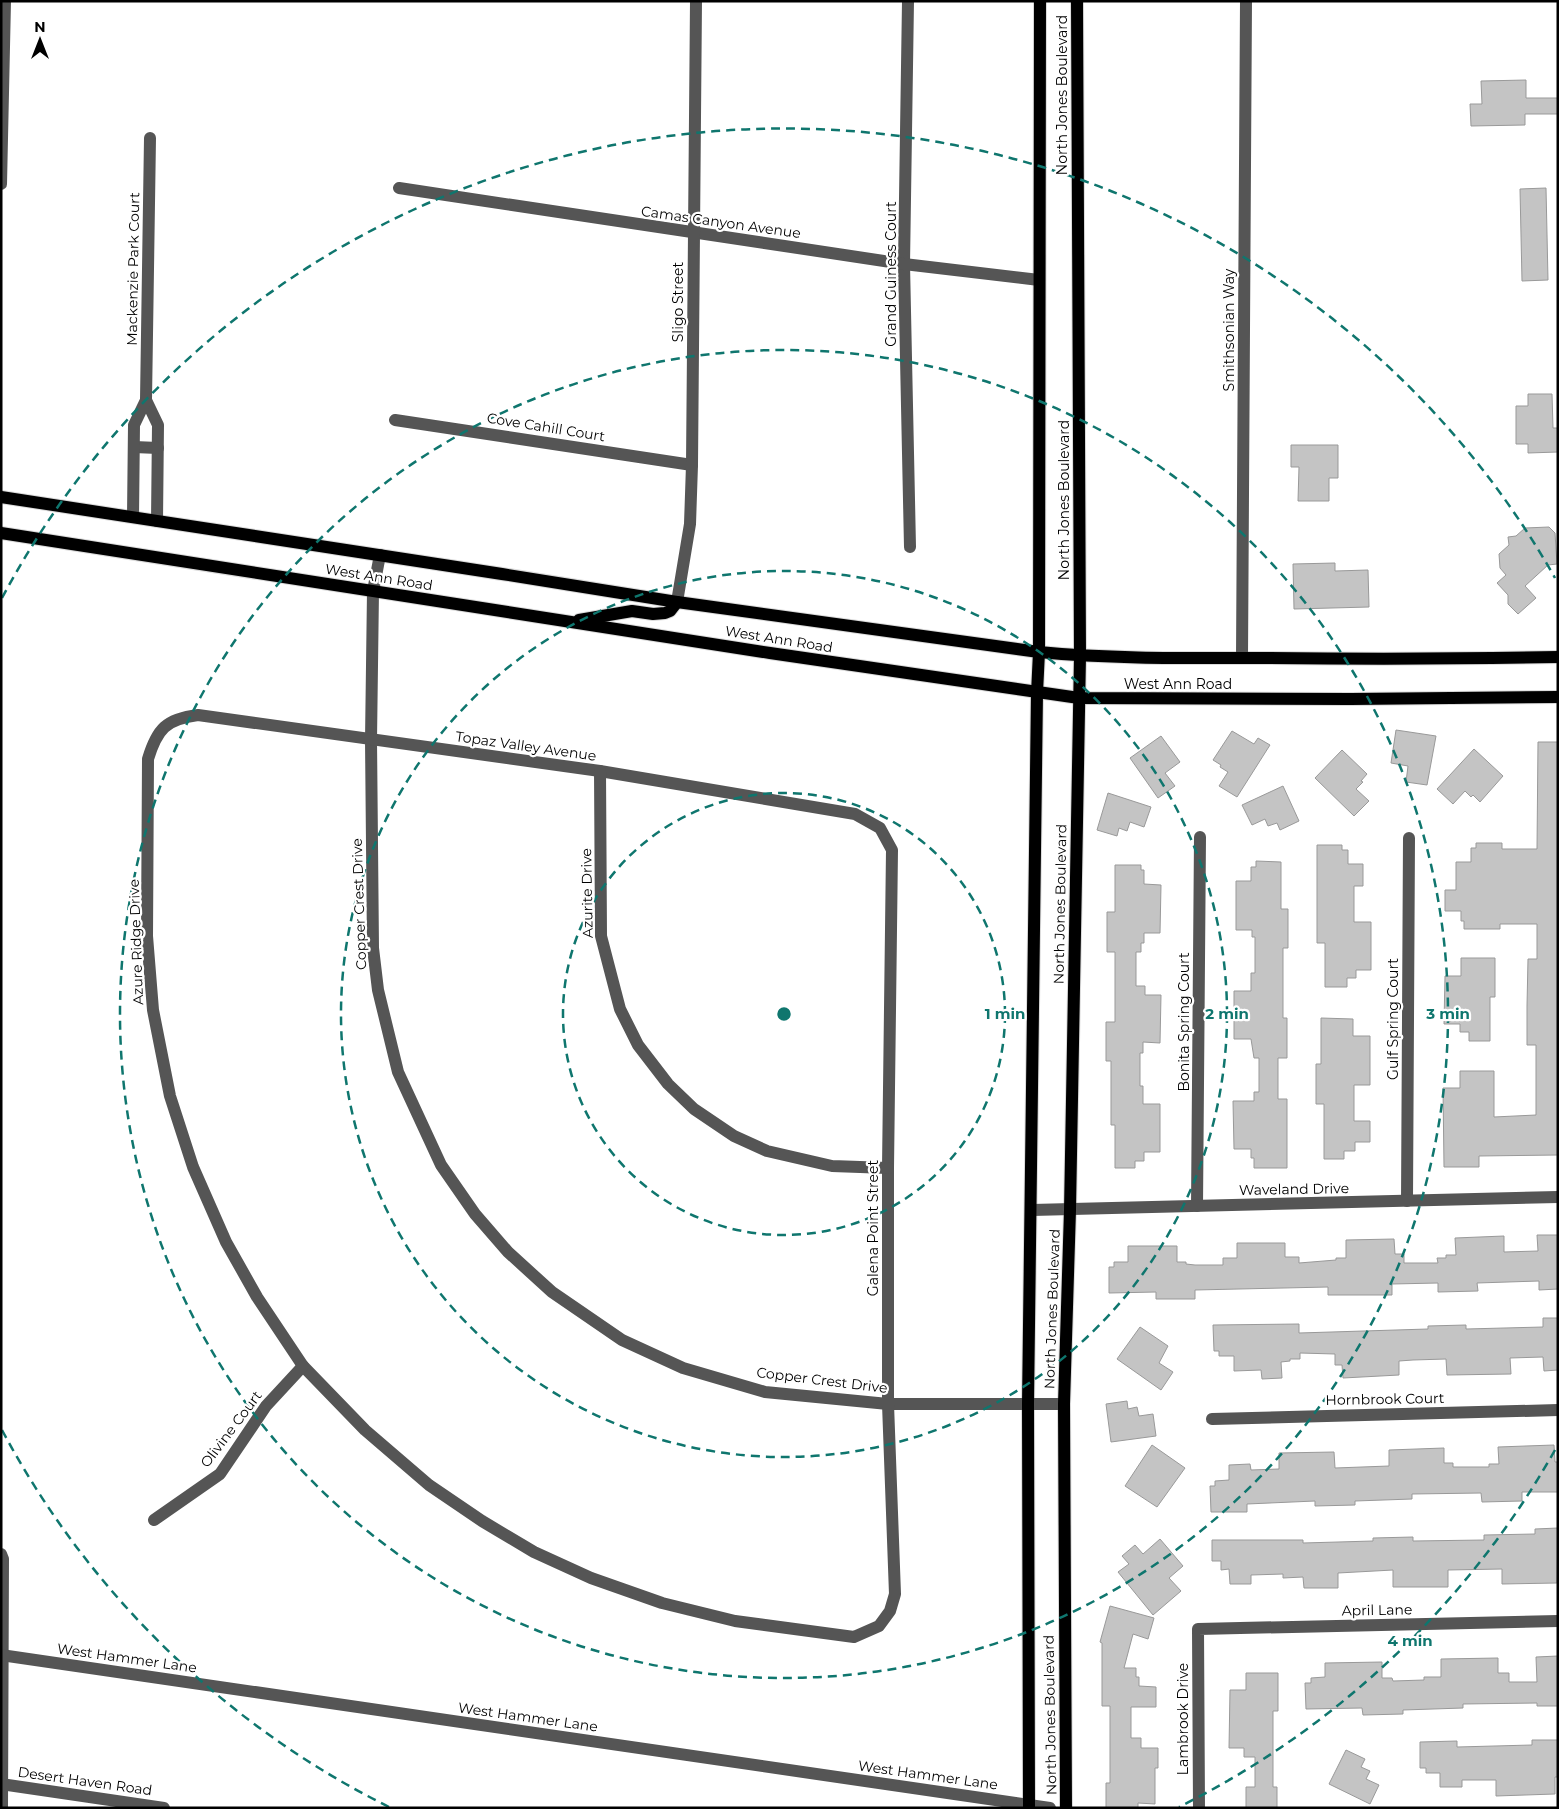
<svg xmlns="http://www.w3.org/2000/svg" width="1559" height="1809" viewBox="0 0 1559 1809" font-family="Montserrat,sans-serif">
	<rect width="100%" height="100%" fill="#fff"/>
	<g fill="#c4c4c4" stroke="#999">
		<polygon points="1526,80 1526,98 1558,98 1558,114 1525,114 1525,125 1471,126 1470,104 1482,104 1481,81"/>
		<polygon points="1546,188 1548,280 1522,281 1520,189"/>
		<polygon points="1528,394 1552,394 1553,428 1558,428 1558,452 1528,453 1528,444 1516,444 1516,406 1528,406"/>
		<polygon points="1291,445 1338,445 1338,478 1329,478 1329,501 1298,501 1299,467 1291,467"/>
		<polygon points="1549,527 1555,533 1557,564 1548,565 1525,586 1536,598 1518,614 1508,604 1508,595 1497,583 1506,575 1500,568 1499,554 1509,545 1508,537 1516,536 1525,528"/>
		<polygon points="1335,563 1335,571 1368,570 1369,607 1294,609 1293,564"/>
		<polygon points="1396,730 1436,736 1427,785 1406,782 1408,766 1391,763"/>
		<polygon points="1232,731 1254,744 1258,738 1270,745 1237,797 1219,786 1228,772 1220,767 1221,765 1213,760"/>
		<polygon points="1161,736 1180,762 1165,773 1175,786 1158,798 1130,758"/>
		<polygon points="1538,742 1558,742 1558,1155 1479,1156 1479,1167 1444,1167 1443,1088 1460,1088 1460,1071 1494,1071 1494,1117 1536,1115 1536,1045 1527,1045 1527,1006 1528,959 1537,959 1537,924 1500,924 1500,929 1464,929 1464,921 1461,921 1461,911 1445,911 1445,890 1456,890 1456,862 1471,862 1471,848 1476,848 1476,843 1502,843 1502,849 1537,849"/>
		<polygon points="1474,749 1503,776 1480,802 1473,795 1471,797 1465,791 1453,804 1437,789"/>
		<polygon points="1342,750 1367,774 1361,781 1363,782 1356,789 1369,801 1354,816 1315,778"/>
		<polygon points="1283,786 1299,821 1280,830 1277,823 1268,826 1265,819 1252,825 1242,805"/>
		<polygon points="1108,793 1151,807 1144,827 1130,822 1127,831 1119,828 1117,836 1097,830"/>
		<polygon points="1317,845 1342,845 1342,850 1348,850 1348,864 1363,864 1363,886 1354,886 1354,922 1371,922 1371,970 1356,970 1356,978 1347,978 1347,987 1325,987 1325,943 1317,943"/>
		<polygon points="1256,861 1281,862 1281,909 1288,909 1288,948 1283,948 1283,1018 1287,1018 1287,1058 1278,1058 1278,1099 1287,1099 1287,1168 1254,1168 1254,1158 1251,1158 1251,1149 1234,1149 1233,1101 1254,1101 1254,1092 1259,1092 1259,1058 1254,1058 1251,1039 1234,1039 1234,991 1251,991 1251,973 1255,973 1255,937 1252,937 1252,930 1236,930 1236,881 1251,881 1251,867 1256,867"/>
		<polygon points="1115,865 1141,865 1141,870 1144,870 1144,884 1161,885 1160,933 1144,933 1144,943 1141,943 1141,952 1136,952 1136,986 1145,986 1145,995 1161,995 1160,1043 1143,1042 1143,1053 1140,1053 1140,1086 1143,1086 1143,1104 1160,1104 1160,1152 1144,1152 1144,1161 1135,1161 1135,1168 1115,1168 1115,1125 1111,1125 1111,1061 1106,1061 1106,1022 1115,1022 1115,952 1107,952 1107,912 1115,912"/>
		<polygon points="1461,958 1495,958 1495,997 1490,997 1490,1041 1469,1041 1469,1032 1460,1032 1460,1024 1444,1024 1445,976 1461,976"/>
		<polygon points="1321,1018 1353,1019 1353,1036 1370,1036 1370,1085 1354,1085 1354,1121 1370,1121 1370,1142 1355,1142 1355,1151 1344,1151 1344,1159 1324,1159 1324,1104 1316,1104 1316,1064 1321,1064"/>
		<polygon points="1537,1235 1558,1235 1558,1289 1539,1290 1539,1281 1477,1283 1478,1291 1438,1292 1438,1283 1392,1284 1392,1295 1328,1295 1328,1287 1195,1290 1195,1299 1156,1299 1156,1292 1109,1293 1109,1267 1114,1267 1114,1262 1128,1262 1128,1246 1177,1246 1177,1262 1186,1262 1186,1264 1195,1265 1223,1265 1223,1258 1237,1258 1237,1243 1285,1243 1285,1257 1299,1257 1299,1263 1336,1260 1336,1258 1346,1258 1346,1240 1394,1239 1395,1254 1404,1254 1404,1263 1438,1263 1437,1258 1446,1258 1446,1255 1456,1255 1455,1238 1504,1236 1504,1252 1538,1251"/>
		<polygon points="1543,1318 1558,1318 1558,1370 1544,1371 1543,1357 1510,1358 1511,1374 1447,1375 1446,1359 1413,1360 1399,1361 1399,1375 1343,1378 1342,1365 1335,1365 1335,1354 1300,1353 1300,1359 1290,1359 1290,1361 1281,1362 1282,1378 1262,1379 1261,1370 1234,1371 1234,1356 1219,1356 1219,1351 1214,1351 1213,1325 1299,1324 1299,1333 1428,1329 1428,1326 1466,1325 1466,1329 1543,1327"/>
		<polygon points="1140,1327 1168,1346 1159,1363 1173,1372 1161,1390 1117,1359"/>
		<polygon points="1127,1401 1128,1409 1137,1407 1139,1416 1153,1414 1156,1436 1111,1442 1106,1404"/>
		<polygon points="1152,1445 1185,1468 1157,1507 1125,1486"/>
		<polygon points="1554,1445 1555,1462 1558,1462 1558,1492 1522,1492 1522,1501 1482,1502 1481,1493 1412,1494 1412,1499 1355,1501 1355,1505 1315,1506 1315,1501 1247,1504 1247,1512 1211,1512 1210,1486 1215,1486 1215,1481 1229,1480 1229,1465 1250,1464 1251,1470 1279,1469 1279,1453 1334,1452 1335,1468 1389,1466 1389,1450 1444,1448 1444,1463 1453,1463 1453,1467 1489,1467 1489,1464 1499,1464 1498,1447"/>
		<polygon points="1558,1528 1557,1583 1502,1584 1502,1569 1448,1570 1448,1587 1393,1587 1393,1570 1338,1573 1338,1588 1304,1588 1303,1577 1283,1578 1283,1574 1251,1575 1251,1584 1230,1584 1229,1569 1221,1570 1221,1561 1212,1561 1212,1540 1303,1540 1303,1543 1373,1541 1373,1538 1413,1537 1413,1541 1484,1540 1484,1535 1535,1534 1535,1529"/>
		<polygon points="1160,1539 1183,1566 1169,1578 1181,1591 1153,1615 1118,1572 1129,1564 1122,1556 1135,1545 1143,1554"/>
		<polygon points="1110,1606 1154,1618 1148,1639 1133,1634 1124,1668 1136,1668 1136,1677 1139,1677 1139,1686 1156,1687 1156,1707 1131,1707 1131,1738 1141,1738 1141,1748 1158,1748 1158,1768 1155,1768 1155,1804 1138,1803 1138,1808 1106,1808 1106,1783 1110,1783 1110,1706 1102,1706 1102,1643 1100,1642"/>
		<polygon points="1558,1656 1558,1706 1537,1706 1537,1703 1463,1704 1463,1708 1403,1710 1403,1714 1363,1715 1362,1708 1306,1709 1305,1683 1311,1683 1311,1678 1325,1677 1325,1663 1382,1662 1382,1678 1392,1678 1393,1681 1424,1680 1424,1677 1441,1677 1441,1659 1498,1658 1498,1673 1509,1673 1509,1682 1537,1682 1536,1657"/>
		<polygon points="1246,1673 1278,1673 1278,1711 1273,1711 1273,1787 1277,1787 1277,1808 1246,1808 1246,1787 1255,1787 1255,1757 1244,1757 1244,1748 1229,1748 1230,1690 1246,1690"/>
		<polygon points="1532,1740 1558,1740 1558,1777 1555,1777 1555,1794 1496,1796 1496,1780 1462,1780 1462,1787 1440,1787 1440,1773 1426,1773 1426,1768 1420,1768 1420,1742 1457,1741 1457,1747 1532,1745"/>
		<polygon points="1346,1750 1365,1759 1361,1767 1370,1771 1366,1779 1379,1785 1370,1804 1329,1784"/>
	</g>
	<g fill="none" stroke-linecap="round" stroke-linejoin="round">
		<g stroke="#dbdbdb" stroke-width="14">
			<g id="major">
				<path d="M1,497L502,574L677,602L1039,652C1113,659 1188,658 1262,658C1361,659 1459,659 1558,657"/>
				<polyline points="1,533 770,653 1079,698 1351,699 1558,697"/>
				<polyline points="579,620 632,611 653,614 665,613 670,611 677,602"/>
				<polyline points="1029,1808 1028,1404 1037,693 1039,652 1040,1"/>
				<polyline points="1066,1808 1064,1404 1070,1210 1080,656 1077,1"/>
			</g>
		</g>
		<g stroke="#555" stroke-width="12">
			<polyline points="908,1 904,264 910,547"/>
			<polyline points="1,184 5,1"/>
			<polyline points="399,188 904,264 1039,280"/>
			<polyline points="146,400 158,425 157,521"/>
			<polyline points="395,420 692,465"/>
			<polyline points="134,447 158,448"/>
			<polyline points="133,517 134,425 146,400 150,138"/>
			<polyline points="380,555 373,591 371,740 373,948 378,990 398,1072 441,1165 475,1214 508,1252 552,1292 622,1340 683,1368 765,1392 888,1404 1064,1404"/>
			<polyline points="677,602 690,524 692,465 696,1"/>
			<polyline points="1242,658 1246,1"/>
			<path d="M198,715L600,771L855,814L880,828L892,850L888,1168V1404L895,1594L890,1611L879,1626L854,1637L735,1621L662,1603L591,1578L534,1552L482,1521L429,1485L365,1430L303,1366L257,1297L226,1242L193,1167L170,1096L153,1010L147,936L148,759C157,729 166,719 198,715Z"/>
			<polyline points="600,771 601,936 620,1009 638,1045 668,1084 694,1109 734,1136 767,1151 832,1166 888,1168"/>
			<polyline points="1407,1201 1409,838"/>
			<polyline points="1197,1206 1200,837"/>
			<polyline points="1032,1210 1558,1197"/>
			<polyline points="1212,1419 1558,1410"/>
			<polyline points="154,1520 220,1474 266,1406 303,1366"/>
			<polyline points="1,1554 3,1559 2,1808"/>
			<polyline points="1,1655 1050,1808"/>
			<polyline points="1,1784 164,1808"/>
			<polyline points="1199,1808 1198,1629 1558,1621"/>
		</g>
		<use href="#major" stroke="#000" stroke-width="12"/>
	</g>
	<g fill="none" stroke="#0f766e" stroke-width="2.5" stroke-dasharray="9 6">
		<circle cx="784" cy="1014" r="221"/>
		<circle cx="784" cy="1014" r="443"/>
		<circle cx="784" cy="1014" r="664"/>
		<path d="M1555 1450A886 886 0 0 1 1179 1807M389 1807A886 886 0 0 1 2 1430M2 598A886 886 0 0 1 1555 578"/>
	</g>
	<g text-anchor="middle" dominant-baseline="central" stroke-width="4.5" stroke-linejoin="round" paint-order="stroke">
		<g font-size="14" fill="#000" stroke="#fff">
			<text transform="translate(1062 95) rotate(-90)">North Jones Boulevard</text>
			<text transform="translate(721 222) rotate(8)">Camas Canyon Avenue</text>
			<text transform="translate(133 269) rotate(-89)">Mackenzie Park Court</text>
			<text transform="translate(891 274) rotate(-90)">Grand Guiness Court</text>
			<text transform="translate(678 302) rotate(-90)">Sligo Street</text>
			<text transform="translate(1229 330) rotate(-90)">Smithsonian Way</text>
			<text transform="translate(546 427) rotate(9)">Cove Cahill Court</text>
			<text transform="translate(1064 500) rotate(-90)">North Jones Boulevard</text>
			<text transform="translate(379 577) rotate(9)">West Ann Road</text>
			<text transform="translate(779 639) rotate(9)">West Ann Road</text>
			<text x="1178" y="684">West Ann Road</text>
			<text transform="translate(526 746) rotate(8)">Topaz Valley Avenue</text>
			<text transform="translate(587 893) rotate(-91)">Azurite Drive</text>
			<text transform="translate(359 904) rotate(-92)">Copper Crest Drive</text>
			<text transform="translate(1060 904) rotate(-89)">North Jones Boulevard</text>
			<text transform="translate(136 942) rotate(-92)">Azure Ridge Drive</text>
			<text transform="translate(1393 1019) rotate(-90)">Gulf Spring Court</text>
			<text transform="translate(1184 1022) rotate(-90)">Bonita Spring Court</text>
			<text transform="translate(1294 1189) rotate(-1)">Waveland Drive</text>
			<text transform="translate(873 1228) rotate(-90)">Galena Point Street</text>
			<text transform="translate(1052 1309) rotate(-88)">North Jones Boulevard</text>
			<text transform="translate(822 1380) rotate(7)">Copper Crest Drive</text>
			<text transform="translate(1385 1399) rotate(-1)">Hornbrook Court</text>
			<text transform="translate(231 1429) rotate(-53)">Olivine Court</text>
			<text transform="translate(1377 1610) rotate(-1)">April Lane</text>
			<text transform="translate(127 1658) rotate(8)">West Hammer Lane</text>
			<text transform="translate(1050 1715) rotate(-91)">North Jones Boulevard</text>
			<text transform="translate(528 1717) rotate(8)">West Hammer Lane</text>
			<text transform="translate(1183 1719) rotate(-90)">Lambrook Drive</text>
			<text transform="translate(928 1775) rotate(8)">West Hammer Lane</text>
			<text transform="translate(85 1781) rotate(8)">Desert Haven Road</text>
		</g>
	</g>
	<circle cx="784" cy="1014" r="8" fill="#0f766e" stroke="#fff" stroke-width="2.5"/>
	<g font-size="15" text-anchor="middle" font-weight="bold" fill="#0f766e" stroke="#fff" stroke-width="4.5" stroke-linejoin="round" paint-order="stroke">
		<text x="1005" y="1019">1 min</text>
		<text x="1227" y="1019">2 min</text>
		<text x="1448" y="1019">3 min</text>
		<text x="1410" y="1646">4 min</text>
	</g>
	<rect width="1559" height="1809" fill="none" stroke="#000000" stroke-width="5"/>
	<g transform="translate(40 40)" stroke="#ffffff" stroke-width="4" paint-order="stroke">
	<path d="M0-4L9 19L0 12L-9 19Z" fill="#000000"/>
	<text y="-8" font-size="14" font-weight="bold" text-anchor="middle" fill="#000000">N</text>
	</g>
</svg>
